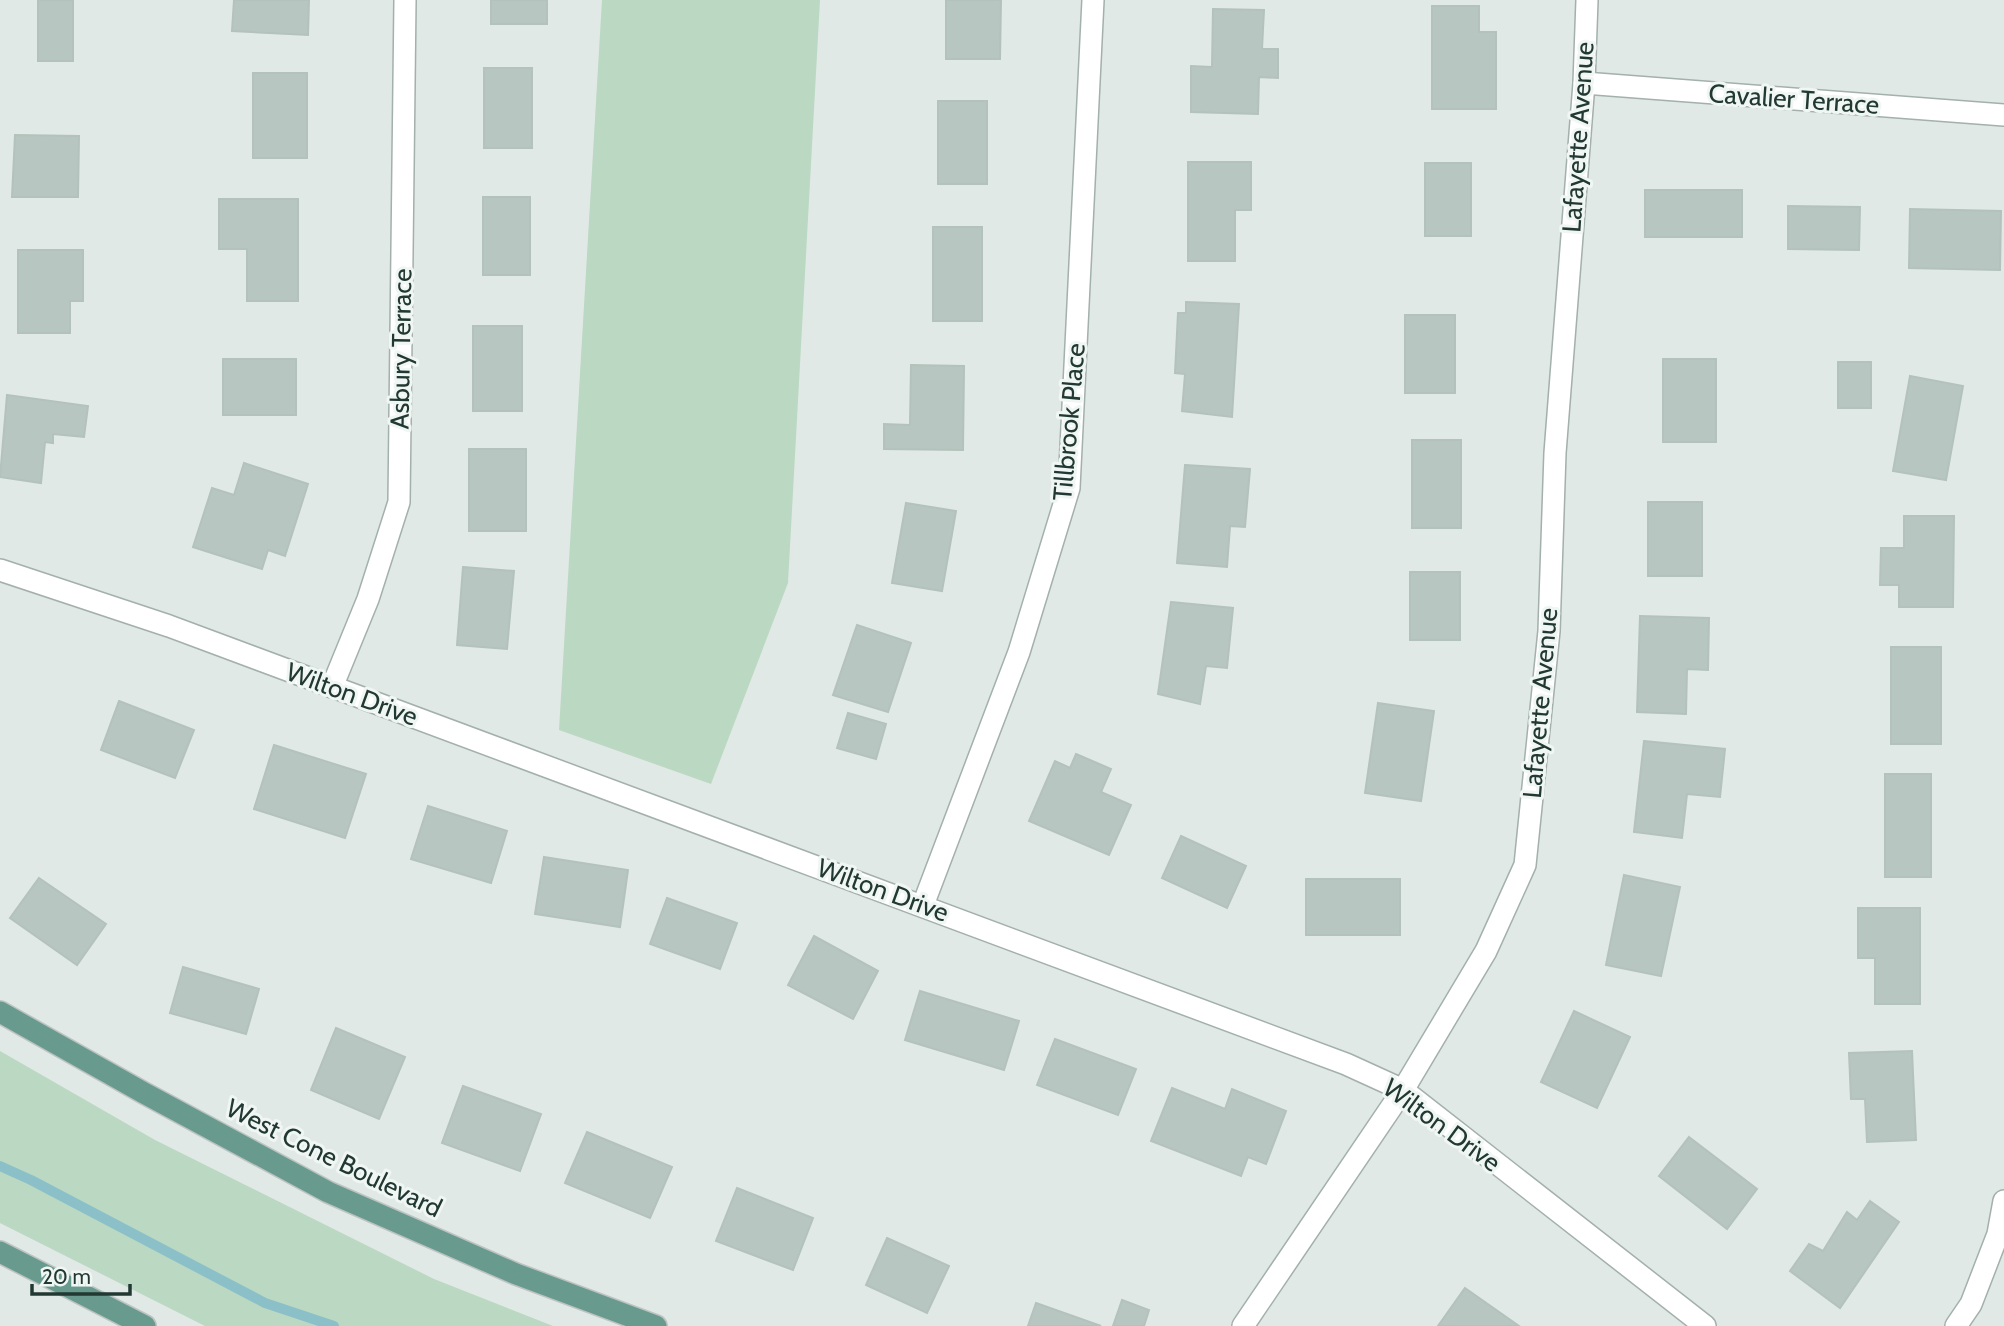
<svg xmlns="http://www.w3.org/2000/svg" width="2004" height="1326" viewBox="0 0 2004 1326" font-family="Cabin,sans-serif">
	<rect width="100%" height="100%" fill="#e0e9e5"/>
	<g fill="#bad8c2">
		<polygon points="602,0 820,0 788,583 711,784 559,730"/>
		<polygon points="0,1051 155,1140 434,1279 553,1326 205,1326 0,1223"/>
	</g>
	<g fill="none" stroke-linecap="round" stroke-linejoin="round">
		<polyline stroke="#8cc0c9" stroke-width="10" points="0,1166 31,1180 265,1303 334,1326"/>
	</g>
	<g fill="#b8c6c1" stroke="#b3c2bc" stroke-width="2">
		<rect x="38" y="0" width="35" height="61"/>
		<polygon points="234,0 309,0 308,35 232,31"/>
		<rect x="491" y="0" width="56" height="24"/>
		<polygon points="946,0 1001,0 1000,59 946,59"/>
		<polygon points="1432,6 1479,6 1479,32 1496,32 1496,109 1432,109"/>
		<polygon points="1213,9 1264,10 1262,49 1278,49 1278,78 1259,77 1258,114 1191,112 1191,66 1212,67"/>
		<rect x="484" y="68" width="48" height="80"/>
		<rect x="253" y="73" width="54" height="85"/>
		<rect x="938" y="101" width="49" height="83"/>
		<polygon points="15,135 79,136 78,197 12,197"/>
		<polygon points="1188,162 1251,162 1251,210 1235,210 1235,261 1188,261"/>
		<rect x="1425" y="163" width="46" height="73"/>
		<rect x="1645" y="190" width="97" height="47"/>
		<rect x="483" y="197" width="47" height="78"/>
		<polygon points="219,199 298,199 298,301 247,301 247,249 219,249"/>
		<polygon points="1788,206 1860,207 1859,250 1788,249"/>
		<polygon points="1910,209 2001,211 2000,270 1909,268"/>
		<rect x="933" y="227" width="49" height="94"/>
		<polygon points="18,250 83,250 83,301 70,301 70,333 18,333"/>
		<polygon points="1186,302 1239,304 1232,417 1182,411 1185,374 1175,373 1178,313 1186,313"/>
		<rect x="1405" y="315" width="50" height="78"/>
		<rect x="473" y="326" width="49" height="85"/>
		<rect x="223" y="359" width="73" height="56"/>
		<rect x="1663" y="359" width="53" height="83"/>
		<rect x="1838" y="362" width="33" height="46"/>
		<polygon points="911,365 964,366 963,450 884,449 884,424 910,425"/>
		<polygon points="1910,376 1963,386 1946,480 1893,471"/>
		<polygon points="7,395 88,406 84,437 53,434 53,443 45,442 41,483 0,477"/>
		<rect x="1412" y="440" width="49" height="88"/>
		<rect x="469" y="449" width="57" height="82"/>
		<polygon points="244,463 308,484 285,556 268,550 262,569 193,547 212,488 234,495"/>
		<polygon points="1185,465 1250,469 1245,527 1230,526 1227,567 1177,563"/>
		<rect x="1648" y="502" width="54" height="74"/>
		<polygon points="906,503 956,511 942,591 892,583"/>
		<polygon points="1904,516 1954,516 1953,607 1899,607 1899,585 1880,585 1881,548 1904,548"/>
		<polygon points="463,567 514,571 507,649 457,645"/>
		<rect x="1410" y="572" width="50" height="68"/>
		<polygon points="1171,602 1233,608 1227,668 1206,666 1200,704 1158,694"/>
		<polygon points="1640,616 1709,618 1708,670 1687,669 1686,714 1637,712"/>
		<polygon points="857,625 911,643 888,712 833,695"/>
		<rect x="1891" y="647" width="50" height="97"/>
		<polygon points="119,701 194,730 175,778 101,750"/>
		<polygon points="1378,703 1434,711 1421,801 1365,793"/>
		<polygon points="848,713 886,724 876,759 837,748"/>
		<polygon points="1644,741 1725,749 1720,797 1687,794 1682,838 1634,832"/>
		<polygon points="274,745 366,774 345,838 254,809"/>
		<polygon points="1076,754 1111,769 1101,792 1131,805 1109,855 1029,821 1055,761 1070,768"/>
		<rect x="1885" y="774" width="46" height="103"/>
		<polygon points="428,806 507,831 491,883 411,859"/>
		<polygon points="1181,836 1246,866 1227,908 1162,878"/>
		<polygon points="544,857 628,870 620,927 535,914"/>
		<polygon points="1624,875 1680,887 1661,976 1606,965"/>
		<polygon points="39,878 106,924 77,965 10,918"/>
		<rect x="1306" y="879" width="94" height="56"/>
		<polygon points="667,898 737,923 720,969 650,944"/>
		<polygon points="1858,908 1920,908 1920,1004 1875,1004 1875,958 1858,958"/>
		<polygon points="814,936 878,971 853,1019 788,985"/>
		<polygon points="183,967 259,989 246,1034 170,1013"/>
		<polygon points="920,991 1019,1021 1004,1070 905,1040"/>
		<polygon points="1574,1011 1630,1037 1597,1108 1541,1082"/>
		<polygon points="336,1028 405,1057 379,1119 311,1090"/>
		<polygon points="1055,1039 1136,1069 1118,1115 1037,1085"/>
		<polygon points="1912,1051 1916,1140 1867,1142 1865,1099 1851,1099 1849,1053"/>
		<polygon points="463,1086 541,1114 520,1171 442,1143"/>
		<polygon points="1172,1088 1225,1109 1232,1089 1286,1111 1266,1164 1248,1157 1241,1176 1151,1141"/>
		<polygon points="587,1132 672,1167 650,1218 565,1183"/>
		<polygon points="1689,1137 1757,1189 1727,1229 1659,1176"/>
		<polygon points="737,1188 813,1218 793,1270 716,1241"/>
		<polygon points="1870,1201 1899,1222 1840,1308 1790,1271 1809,1244 1823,1251 1847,1212 1857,1220"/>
		<polygon points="887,1238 949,1266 927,1313 866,1285"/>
		<polygon points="1465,1288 1519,1326 1438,1326"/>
		<polygon points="1122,1300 1149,1310 1144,1326 1113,1326"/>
		<polygon points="1036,1303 1101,1326 1028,1326"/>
	</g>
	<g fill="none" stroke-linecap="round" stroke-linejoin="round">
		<g stroke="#a3b0ac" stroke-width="24">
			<g id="minor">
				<polyline points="1584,83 2004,115"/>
				<polyline points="0,570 169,626 1346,1064 1403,1090 1705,1326"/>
				<polyline points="332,687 368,599 399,502 405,0"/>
				<polyline points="923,905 1019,652 1069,488 1093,0"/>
				<polyline points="1243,1326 1403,1090 1486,951 1525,865 1549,631 1555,453 1584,83 1587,0"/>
				<polyline points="1956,1326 1971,1304 1998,1234 2004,1201"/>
			</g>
		</g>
		<g stroke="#bdc3c2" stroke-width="24">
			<g id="major">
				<polyline points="0,1012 144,1093 328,1192 516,1274 656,1326"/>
				<polyline points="0,1252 145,1326"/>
			</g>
		</g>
		<use href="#minor" stroke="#fff" stroke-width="21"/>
		<use href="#major" stroke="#689b8d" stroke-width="21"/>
	</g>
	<g text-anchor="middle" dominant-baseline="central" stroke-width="6" stroke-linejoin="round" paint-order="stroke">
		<g font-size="26" fill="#223832" stroke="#f0f6f3">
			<text transform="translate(1794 99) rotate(4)">Cavalier Terrace</text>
			<text transform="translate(1578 137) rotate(-86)">Lafayette Avenue</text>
			<text transform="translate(401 349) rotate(-89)">Asbury Terrace</text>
			<text transform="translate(1069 422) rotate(-85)">Tillbrook Place</text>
			<text transform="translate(352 694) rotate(20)">Wilton Drive</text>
			<text transform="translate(1540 703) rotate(-85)">Lafayette Avenue</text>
			<text transform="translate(883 890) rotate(20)">Wilton Drive</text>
			<text transform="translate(1442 1125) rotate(36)">Wilton Drive</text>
			<text transform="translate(334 1158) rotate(26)">West Cone Boulevard</text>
		</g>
	</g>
	<path d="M32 1284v10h98v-10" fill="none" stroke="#223832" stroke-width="3.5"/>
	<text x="42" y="1284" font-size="21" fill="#223832" stroke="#f0f6f3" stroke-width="5" paint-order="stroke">20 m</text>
</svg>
